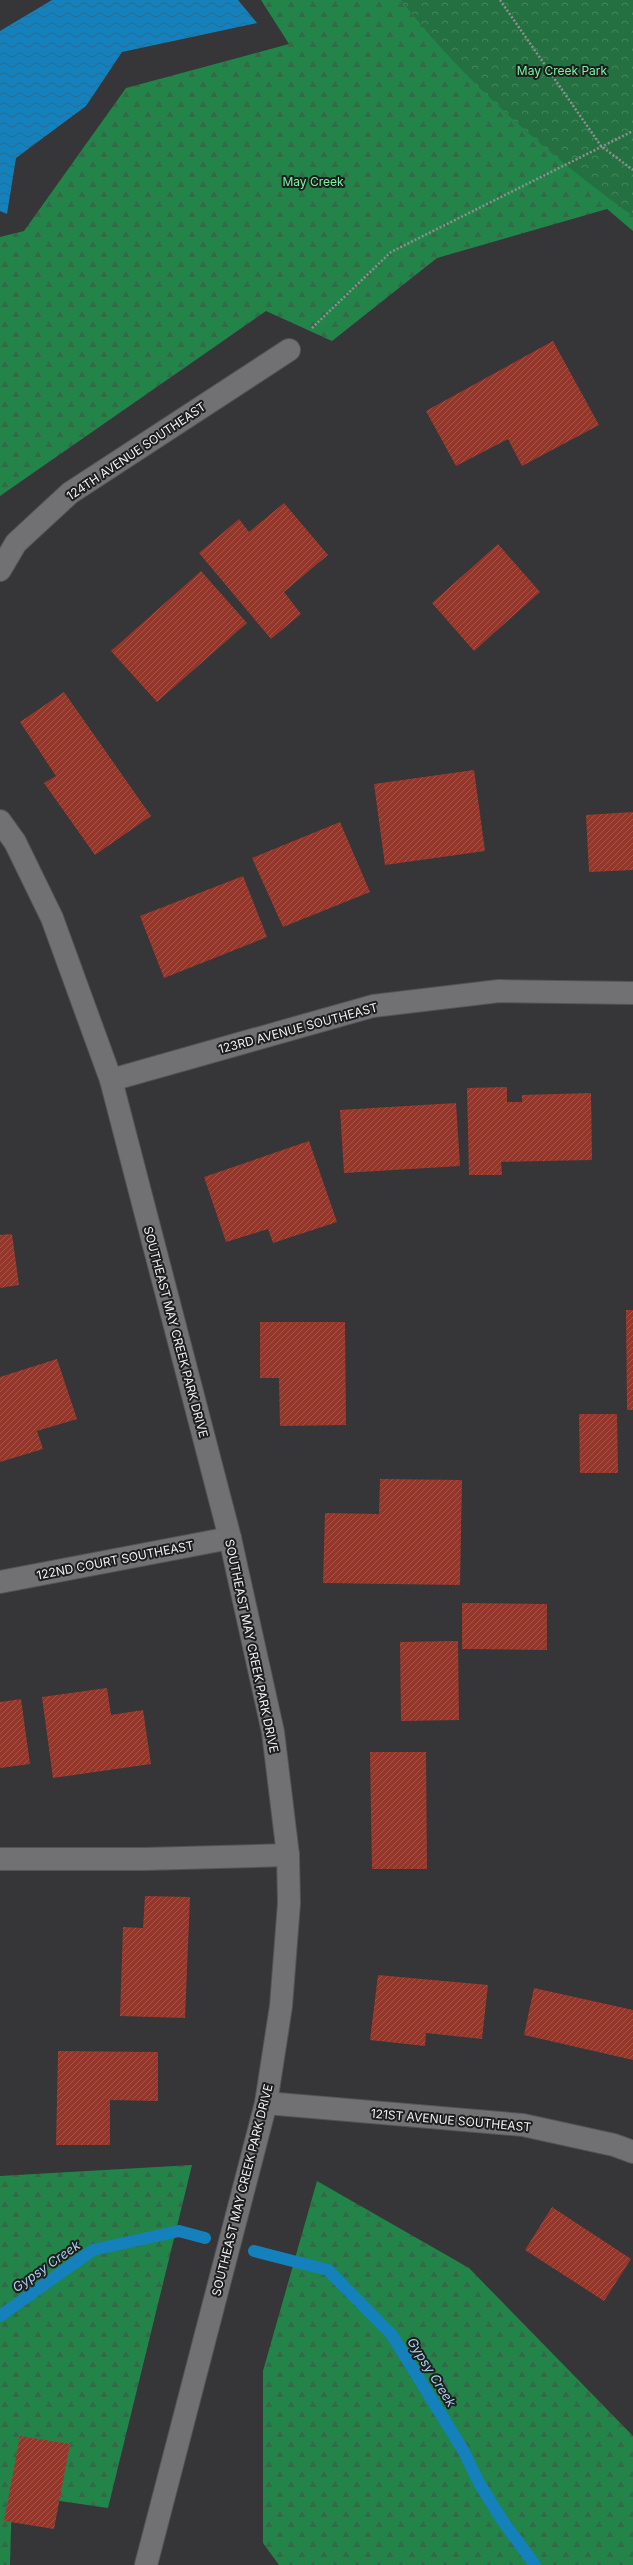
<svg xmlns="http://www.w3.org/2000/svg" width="633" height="2565" viewBox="0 0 633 2565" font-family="Inter,sans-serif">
	<defs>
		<pattern id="forest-firs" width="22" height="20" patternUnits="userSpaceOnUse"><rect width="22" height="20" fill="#228449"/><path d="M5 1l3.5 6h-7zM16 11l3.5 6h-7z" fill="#336949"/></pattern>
		<pattern id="park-crowns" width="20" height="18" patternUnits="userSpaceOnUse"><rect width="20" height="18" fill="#247040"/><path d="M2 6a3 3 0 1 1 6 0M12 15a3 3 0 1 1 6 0" fill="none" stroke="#44855c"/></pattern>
		<pattern id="water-waves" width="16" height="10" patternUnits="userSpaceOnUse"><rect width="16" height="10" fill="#1481bc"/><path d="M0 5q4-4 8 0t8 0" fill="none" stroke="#296a8e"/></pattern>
		<pattern id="building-hatch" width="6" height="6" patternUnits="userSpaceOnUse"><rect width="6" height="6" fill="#93372b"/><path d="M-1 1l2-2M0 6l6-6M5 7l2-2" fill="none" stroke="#a3544a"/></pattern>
	</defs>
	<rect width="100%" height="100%" fill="#363538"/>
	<g fill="url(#forest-firs)">
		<polygon points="261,0 633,0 633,231 607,209 437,258 332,341 266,311 0,496 0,237 24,231 126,88 289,44"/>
		<polygon points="192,2165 108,2508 12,2494 10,2565 0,2565 0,2176"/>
		<polygon points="317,2181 469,2268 633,2436 633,2565 279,2565 263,2543 263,2371"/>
	</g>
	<path fill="url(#park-crowns)" d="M401,0H633V216C548,154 466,84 401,0Z"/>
	<polygon fill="url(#water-waves)" points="52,0 238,0 257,23 122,52 86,106 16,158 7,214 0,211 0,31"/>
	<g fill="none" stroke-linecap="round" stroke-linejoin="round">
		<g stroke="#1481bc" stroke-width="12">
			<polyline points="254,2251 328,2270 392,2335 463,2450 479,2483 502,2520 535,2565"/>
			<polyline points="0,2316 93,2250 179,2231 205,2238"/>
		</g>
	</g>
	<g fill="url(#building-hatch)">
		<polygon points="553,341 599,425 522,466 508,439 456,466 426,411"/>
		<polygon points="284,503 328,555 284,592 301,614 271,639 199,553 239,519 249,532"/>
		<polygon points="498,544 540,592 474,651 432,603"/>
		<polygon points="201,571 247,623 157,702 111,651"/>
		<polygon points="64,692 151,816 95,855 44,783 56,776 20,722"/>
		<polygon points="474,770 485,851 385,865 374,784"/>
		<polygon points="633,812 633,870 589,872 586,815"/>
		<polygon points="340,822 370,892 283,927 252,858"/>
		<polygon points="243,876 267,937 164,978 140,916"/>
		<polygon points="507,1087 507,1102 522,1102 522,1095 591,1093 592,1160 501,1162 502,1175 469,1175 467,1088"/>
		<polygon points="456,1103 460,1166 344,1173 340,1110"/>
		<polygon points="309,1141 337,1222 273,1243 268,1229 226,1242 204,1177"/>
		<polygon points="12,1234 19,1285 0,1288 0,1235"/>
		<polygon points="626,1310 633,1310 633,1410 627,1410"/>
		<polygon points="260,1322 345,1322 346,1425 280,1426 279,1378 260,1378"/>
		<polygon points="57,1359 77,1419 37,1431 43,1449 0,1462 0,1377"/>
		<polygon points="579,1414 617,1414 618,1473 580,1473"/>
		<polygon points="380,1479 462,1480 460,1585 323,1583 325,1513 379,1514"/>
		<polygon points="462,1603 547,1604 547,1650 462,1649"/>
		<polygon points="458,1641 459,1720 401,1721 400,1642"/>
		<polygon points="107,1688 111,1715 143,1710 151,1764 53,1778 42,1697"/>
		<polygon points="21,1699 30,1764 0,1768 0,1702"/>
		<polygon points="370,1752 426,1752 427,1869 372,1869"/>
		<polygon points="145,1896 190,1897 185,2018 120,2016 123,1927 143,1928"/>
		<polygon points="378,1975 488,1985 482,2039 426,2033 425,2046 370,2040"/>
		<polygon points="534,1988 633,2010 633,2060 524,2035"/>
		<polygon points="58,2051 158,2052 158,2101 110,2100 110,2145 56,2145"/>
		<polygon points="552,2207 631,2259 604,2301 525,2250"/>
		<polygon points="20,2436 70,2444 54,2529 4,2521"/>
	</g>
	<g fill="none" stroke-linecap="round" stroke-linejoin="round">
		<g stroke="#545457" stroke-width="24">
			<g id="minor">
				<polyline points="0,570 16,543 70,493 289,350"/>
				<polyline points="0,821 15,842 52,918 111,1080 230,1538 273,1732 288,1855 289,1903 281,2006 266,2103 146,2565"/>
				<polyline points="111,1080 373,1006 499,991 633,993"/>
				<polyline points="0,1582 230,1538"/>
				<polyline points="0,1859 145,1859 288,1855"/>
				<polyline points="266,2103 523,2125 614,2145 633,2152"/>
			</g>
		</g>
		<g stroke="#8f8f91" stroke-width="2.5" stroke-dasharray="2 2" stroke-linecap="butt">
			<polyline points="500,0 601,146 633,170"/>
			<polyline points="312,328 391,252 633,131"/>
		</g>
		<use href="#minor" stroke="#717174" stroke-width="22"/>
	</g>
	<g text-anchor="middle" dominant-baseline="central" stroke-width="4" stroke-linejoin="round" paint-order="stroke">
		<g font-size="12" fill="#7cf3a2" stroke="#1d1d1e">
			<text x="562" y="70">May Creek Park</text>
			<text x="313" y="181">May Creek</text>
		</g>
		<g font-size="12" fill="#f1f1f3" stroke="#1d1d1e">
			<text transform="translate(136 451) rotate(-34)">124TH AVENUE SOUTHEAST</text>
			<text transform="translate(298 1028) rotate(-15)">123RD AVENUE SOUTHEAST</text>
			<text transform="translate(176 1332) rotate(75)">SOUTHEAST MAY CREEK PARK DRIVE</text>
			<text transform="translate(115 1560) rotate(-11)">122ND COURT SOUTHEAST</text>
			<text transform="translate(252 1646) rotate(78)">SOUTHEAST MAY CREEK PARK DRIVE</text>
			<text transform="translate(451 2120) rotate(5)">121ST AVENUE SOUTHEAST</text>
			<text transform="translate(242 2190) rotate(-76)">SOUTHEAST MAY CREEK PARK DRIVE</text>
		</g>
		<g font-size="13" font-style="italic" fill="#a6d0f0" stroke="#1d1d1e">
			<text transform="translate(46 2266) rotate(-35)">Gypsy Creek</text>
			<text transform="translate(432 2372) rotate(58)">Gypsy Creek</text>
		</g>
	</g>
</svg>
